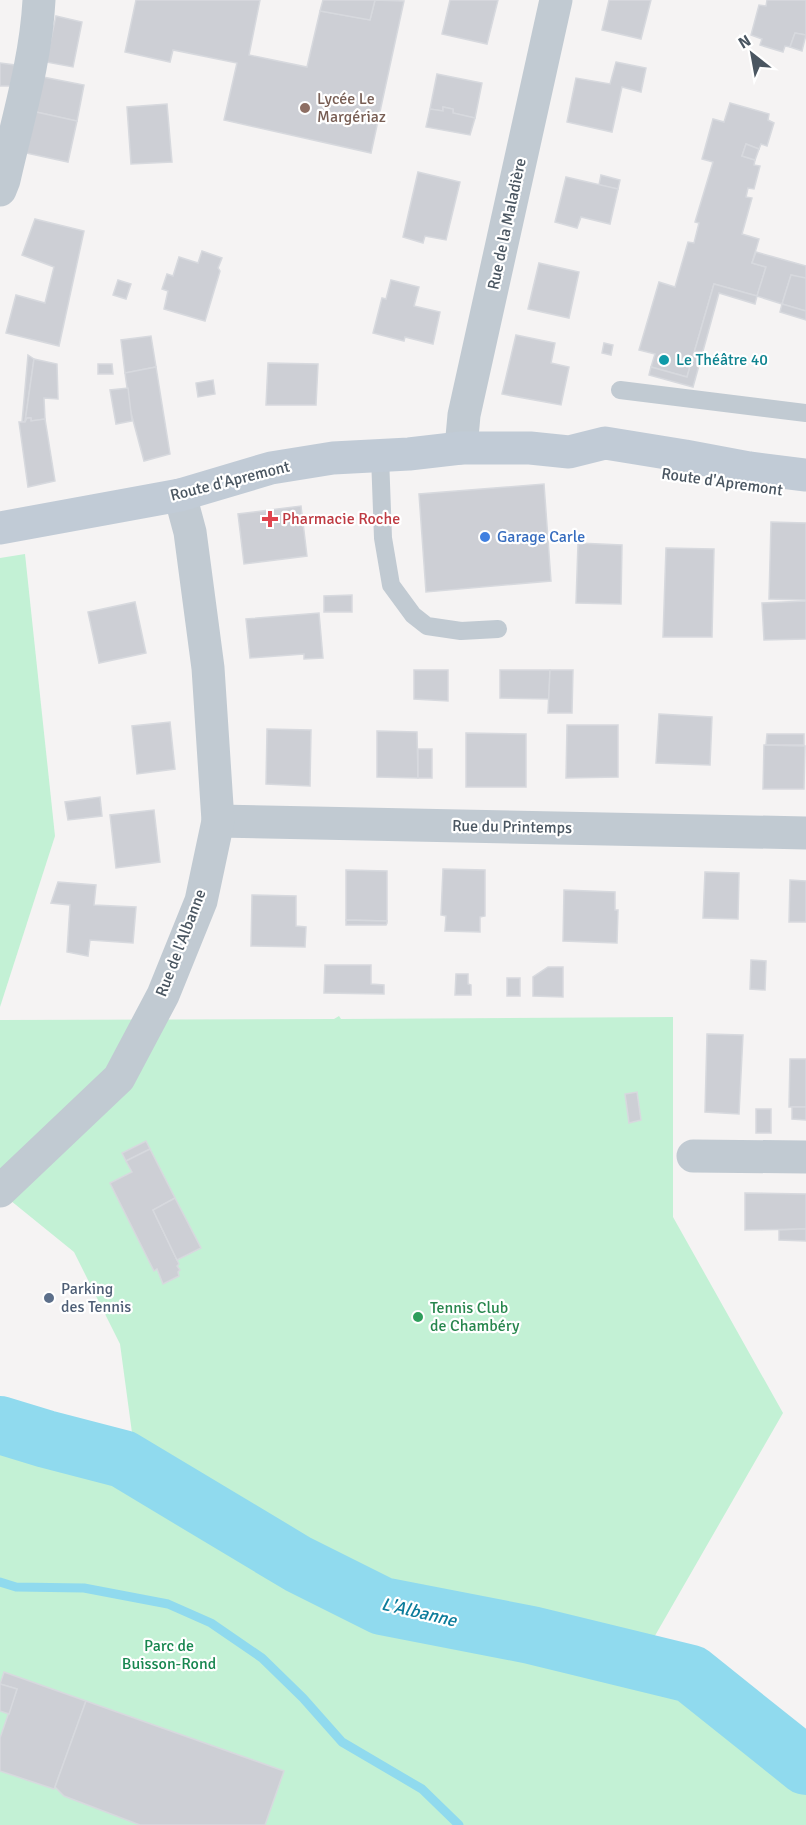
<svg xmlns="http://www.w3.org/2000/svg" width="806" height="1825" viewBox="0 0 806 1825" font-family="Signika,sans-serif">
	<rect width="100%" height="100%" fill="#f5f3f3"/>
	<g fill="#c3f1d5">
		<polygon points="25,554 55,836 0,1007 0,558"/>
		<polygon points="339,1016 341,1019 673,1017 673,1217 783,1413 637,1667 803,1735 806,1738 806,1825 0,1825 0,1401 61,1418 135,1455 120,1344 74,1252 0,1192 0,1020 334,1019"/>
	</g>
	<g fill="none" stroke-linecap="round" stroke-linejoin="round">
		<polyline stroke="#90daee" stroke-width="9" points="0,1582 16,1587 84,1588 168,1604 211,1623 262,1658 303,1698 342,1742 422,1789 459,1825"/>
		<polyline stroke="#90daee" stroke-width="58" points="0,1425 46,1439 123,1459 298,1564 382,1606 531,1635 691,1674 806,1766"/>
	</g>
	<g fill="#cdcfd5" stroke="#d7d9de" stroke-width="1.5">
		<polygon points="136,0 260,0 249,55 307,67 320,11 370,20 375,0 404,1 371,153 224,120 237,63 173,50 170,62 125,52"/>
		<polygon points="323,0 375,0 370,20 320,11"/>
		<polygon points="450,0 498,0 487,44 442,34"/>
		<polygon points="609,0 651,0 641,39 602,30"/>
		<polygon points="767,0 806,0 806,35 795,33 790,47 785,46 783,52 760,45 762,39 751,35 759,5 766,6"/>
		<polygon points="56,16 82,22 73,67 46,62"/>
		<polygon points="795,33 806,35 802,51 790,47"/>
		<polygon points="616,62 646,68 641,92 622,87 612,132 567,122 576,78 610,84"/>
		<polygon points="0,63 15,65 11,86 0,86"/>
		<polygon points="437,74 482,83 475,118 453,113 453,109 443,107 443,111 430,109"/>
		<polygon points="43,77 84,85 77,121 36,112"/>
		<polygon points="730,103 769,114 768,120 774,123 767,146 761,144 759,149 746,144 742,156 755,160 754,165 760,166 754,189 748,188 746,197 752,198 742,234 759,239 752,263 766,267 757,296 714,284 687,377 651,367 655,354 639,350 659,282 675,287 688,242 694,243 699,223 695,222 713,162 702,159 713,119 724,122"/>
		<polygon points="167,104 172,162 131,164 127,107"/>
		<polygon points="443,107 453,109 453,113 475,118 470,135 426,127 430,109 443,111"/>
		<polygon points="36,112 77,121 68,162 26,153"/>
		<polygon points="746,144 759,149 755,160 742,156"/>
		<polygon points="418,172 460,182 446,240 425,236 423,243 403,237"/>
		<polygon points="601,175 620,180 618,189 599,185"/>
		<polygon points="566,177 618,189 610,224 581,217 577,228 555,222"/>
		<polygon points="35,219 84,231 59,346 6,333 16,295 45,303 54,267 22,255"/>
		<polygon points="202,251 222,258 218,268 220,271 205,321 164,309 168,291 162,289 167,274 173,276 179,257 198,263"/>
		<polygon points="756,252 806,266 806,279 791,275 782,304 757,296 766,267 752,263"/>
		<polygon points="539,263 579,272 569,318 528,309"/>
		<polygon points="791,275 806,278 806,311 782,304"/>
		<polygon points="118,280 131,284 126,299 113,295"/>
		<polygon points="391,280 419,287 414,306 440,312 433,344 405,337 404,341 373,333 382,298 386,299"/>
		<polygon points="714,284 757,296 755,304 719,293 693,387 649,375 651,367 687,377"/>
		<polygon points="782,304 806,311 806,320 780,312"/>
		<polygon points="516,335 555,343 551,363 569,367 561,405 502,394"/>
		<polygon points="151,336 156,367 125,373 121,340"/>
		<polygon points="604,343 613,345 611,355 602,353"/>
		<polygon points="28,355 34,359 25,422 22,422"/>
		<polygon points="34,359 57,364 58,399 44,398 45,419 31,421 31,418 27,418 25,422"/>
		<polygon points="268,363 318,364 316,405 266,405"/>
		<polygon points="98,364 112,364 113,374 98,374"/>
		<polygon points="156,367 170,454 144,461 130,409 125,373"/>
		<polygon points="213,380 215,394 198,397 196,383"/>
		<polygon points="128,388 132,421 116,424 110,390"/>
		<polygon points="27,418 31,418 31,421 45,419 55,481 28,487 19,422 25,422"/>
		<polygon points="544,484 551,581 426,592 419,494"/>
		<polygon points="301,506 307,556 244,564 238,514"/>
		<polygon points="771,522 806,523 806,600 769,599"/>
		<polygon points="578,543 622,545 621,604 576,603"/>
		<polygon points="666,548 714,549 712,637 663,637"/>
		<polygon points="352,595 352,612 324,612 324,596"/>
		<polygon points="806,601 806,639 764,640 762,603"/>
		<polygon points="135,602 146,653 99,663 88,612"/>
		<polygon points="319,613 323,658 304,659 304,654 250,658 246,619"/>
		<polygon points="414,670 448,670 448,701 414,699"/>
		<polygon points="500,670 550,670 549,699 500,698"/>
		<polygon points="550,670 573,670 572,713 548,713"/>
		<polygon points="659,714 712,717 710,765 656,763"/>
		<polygon points="170,722 175,769 137,774 132,726"/>
		<polygon points="567,725 618,725 618,777 566,778"/>
		<polygon points="267,729 311,730 310,786 266,784"/>
		<polygon points="377,731 417,732 418,778 377,777"/>
		<polygon points="466,733 526,734 526,787 466,787"/>
		<polygon points="767,734 804,734 804,745 766,745"/>
		<polygon points="764,745 805,746 804,789 763,789"/>
		<rect x="418" y="749" width="14" height="29"/>
		<polygon points="100,797 102,816 68,820 65,802"/>
		<polygon points="154,810 160,862 116,868 110,815"/>
		<polygon points="443,869 485,870 485,916 480,917 480,932 445,931 446,916 441,915"/>
		<polygon points="346,870 387,871 387,921 346,920"/>
		<polygon points="705,872 739,873 738,919 703,918"/>
		<polygon points="790,880 806,881 806,922 789,922"/>
		<polygon points="58,882 96,885 94,905 136,907 133,943 90,940 88,956 67,952 70,905 51,903"/>
		<polygon points="564,890 615,892 615,910 618,910 617,943 563,941"/>
		<polygon points="252,895 296,896 296,926 306,927 305,947 251,946"/>
		<polygon points="346,920 387,921 387,923 386,925 346,925"/>
		<polygon points="751,960 766,961 765,990 750,989"/>
		<polygon points="325,965 371,965 371,984 384,985 384,994 324,993"/>
		<polygon points="548,967 563,967 563,997 533,996 533,977"/>
		<polygon points="456,974 468,974 468,984 471,985 471,995 455,995"/>
		<rect x="507" y="978" width="13" height="18"/>
		<polygon points="707,1034 743,1035 739,1114 705,1112"/>
		<polygon points="790,1059 806,1059 806,1107 789,1107"/>
		<polygon points="637,1092 641,1120 629,1123 625,1094"/>
		<polygon points="792,1107 806,1107 806,1120 792,1119"/>
		<rect x="756" y="1109" width="15" height="24"/>
		<polygon points="146,1141 150,1149 126,1161 122,1153"/>
		<polygon points="150,1149 175,1198 153,1210 179,1264 177,1266 180,1270 178,1272 179,1276 163,1284 157,1269 154,1271 110,1183 132,1172 126,1161"/>
		<polygon points="745,1193 806,1194 806,1229 745,1230"/>
		<polygon points="175,1198 201,1248 177,1260 153,1210"/>
		<polygon points="799,1229 806,1229 806,1241 779,1240 779,1230"/>
		<polygon points="4,1672 86,1701 55,1787 54,1789 0,1771 0,1738 17,1689 0,1684"/>
		<polygon points="0,1684 17,1689 9,1714 0,1711"/>
		<polygon points="86,1701 284,1771 265,1825 140,1825 64,1796 55,1787"/>
	</g>
	<g fill="none" stroke-linecap="round" stroke-linejoin="round">
		<g stroke="#c1cad2" stroke-width="18">
			<polyline points="620,390 806,413"/>
			<polyline points="380,456 383,538 391,585 413,615 427,626 461,631 498,629"/>
		</g>
		<g stroke="#c1cad2" stroke-width="33">
			<path d="M0,190L4,180C17,122 36,60 39,0"/>
			<polyline points="461,448 464,415 556,0"/>
			<polyline points="218,821 806,833"/>
			<polyline points="693,1156 806,1157"/>
			<polyline points="0,1191 119,1078 163,995 201,901 218,821 208,668 190,532 180,495"/>
		</g>
		<polyline stroke="#c1cbd6" stroke-width="33" points="0,528 180,495 271,468 333,458 409,454 461,448 530,448 569,452 605,443 685,456 749,468 806,475"/>
	</g>
	<circle fill="#8d6e63" stroke="#fff" stroke-width="2" cx="305" cy="108" r="6"/>
	<circle fill="#0f9aa8" stroke="#fff" stroke-width="2" cx="664" cy="360" r="6"/>
	<path fill="#e0444e" stroke="#fff" stroke-width="2" d="M267 510h6v6h6v6h-6v6h-6v-6h-6v-6h6z"/>
	<circle fill="#3f7fe0" stroke="#fff" stroke-width="2" cx="485" cy="537" r="6"/>
	<circle fill="#5c6f8a" stroke="#fff" stroke-width="2" cx="49" cy="1298" r="6"/>
	<circle fill="#2e9e5b" stroke="#fff" stroke-width="2" cx="418" cy="1317" r="6"/>
	<g text-anchor="middle" dominant-baseline="central" stroke-width="4.5" stroke-linejoin="round" paint-order="stroke">
		<g font-size="16" fill="#785e54" stroke="#fff" text-anchor="start">
			<text x="317" y="99">Lycée Le<tspan x="317" dy="18">Margériaz</tspan></text>
		</g>
		<g font-size="16" fill="#4a5661" stroke="#fff">
			<text transform="translate(507 224) rotate(-78)">Rue de la Maladière</text>
			<text transform="translate(230 481) rotate(-14)">Route d'Apremont</text>
			<text transform="translate(722 482) rotate(8)">Route d'Apremont</text>
			<text transform="translate(512 827) rotate(1)">Rue du Printemps</text>
			<text transform="translate(181 943) rotate(-69)">Rue de l'Albanne</text>
		</g>
		<g font-size="16" fill="#0d838f" stroke="#fff" text-anchor="start">
			<text x="676" y="360">Le Théâtre 40</text>
		</g>
		<g font-size="16" fill="#be3a42" stroke="#fff" text-anchor="start">
			<text x="282" y="519">Pharmacie Roche</text>
		</g>
		<g font-size="16" fill="#366cbe" stroke="#fff" text-anchor="start">
			<text x="497" y="537">Garage Carle</text>
		</g>
		<g font-size="16" fill="#4e5e75" stroke="#fff" text-anchor="start">
			<text x="61" y="1289">Parking<tspan x="61" dy="18">des Tennis</tspan></text>
		</g>
		<g font-size="16" fill="#27864d" stroke="#fff" text-anchor="start">
			<text x="430" y="1308">Tennis Club<tspan x="430" dy="18">de Chambéry</tspan></text>
		</g>
		<g font-size="16" fill="#17864f" stroke="#fff">
			<text x="169" y="1646">Parc de<tspan x="169" dy="18">Buisson-Rond</tspan></text>
		</g>
		<g font-size="18" font-style="italic" fill="#0c7c9b" stroke="#fff">
			<text transform="translate(419 1612) rotate(13)">L'Albanne</text>
		</g>
	</g>
	<g transform="translate(752 54) rotate(329)" stroke="#ffffff" stroke-width="4.5" paint-order="stroke">
	<path d="M0-4.5L10 22L0 15L-10 22Z" fill="#4a5661"/>
	<text y="-9" font-size="16" font-weight="bold" text-anchor="middle" fill="#4a5661">N</text>
	</g>
</svg>
